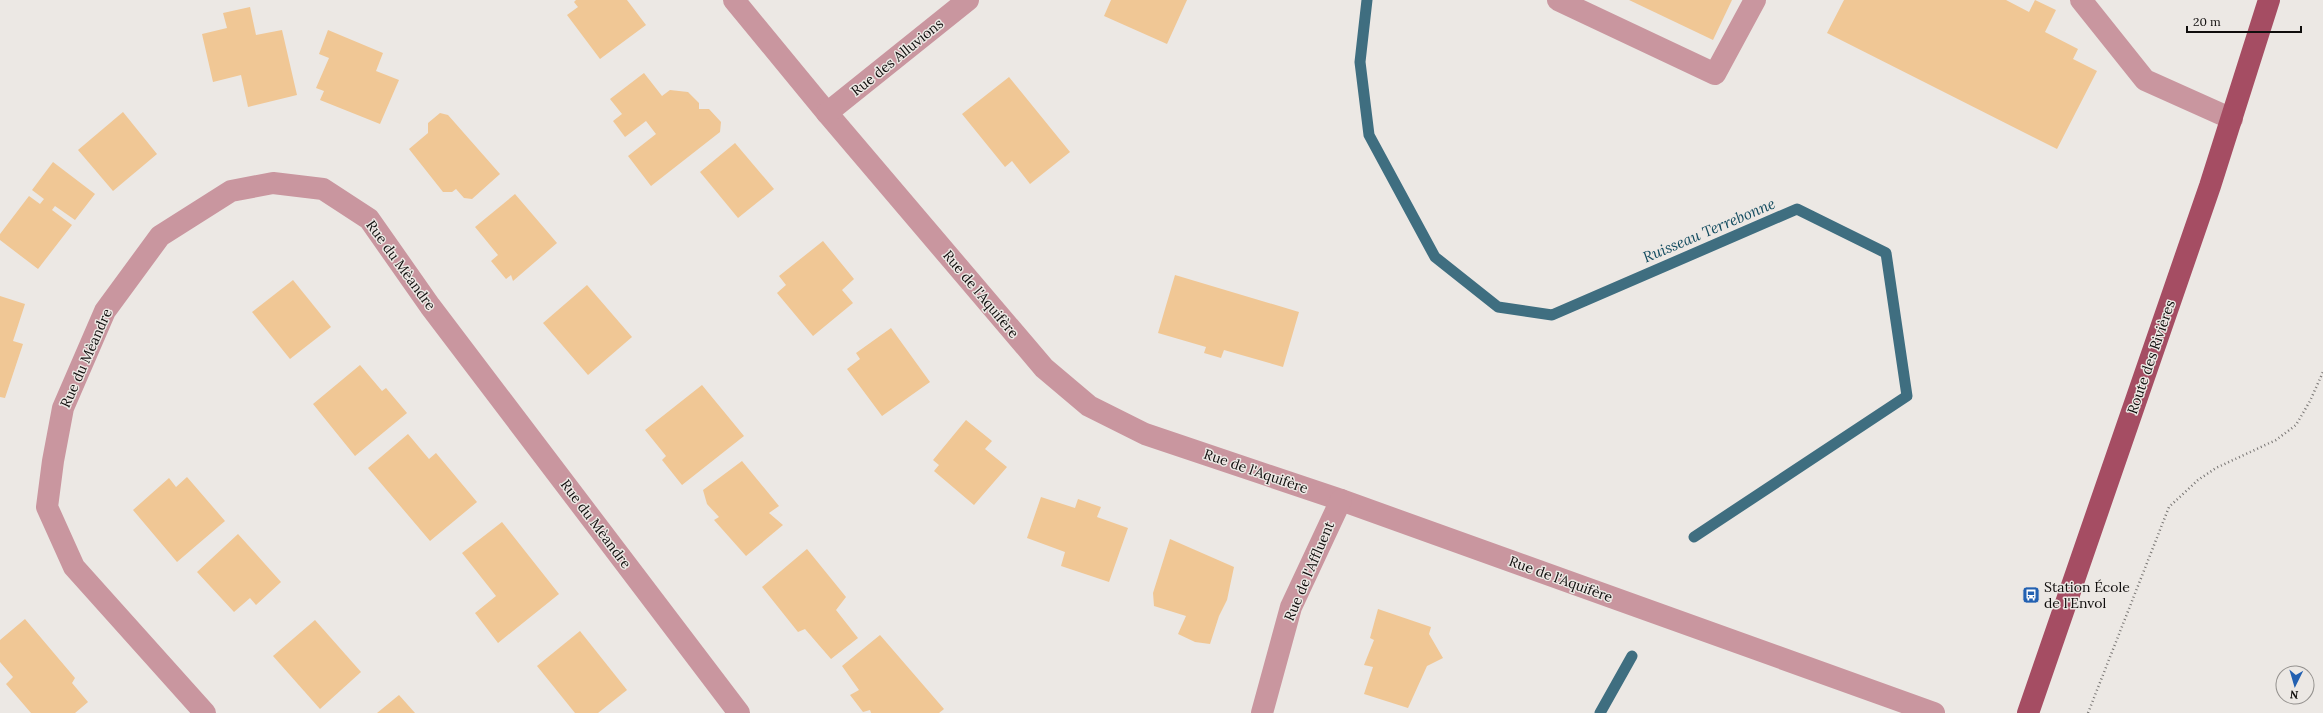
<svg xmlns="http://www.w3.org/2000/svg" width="2323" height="713" viewBox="0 0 2323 713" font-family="Lora,serif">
	<rect width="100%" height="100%" fill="#ece8e4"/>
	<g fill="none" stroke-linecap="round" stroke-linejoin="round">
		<g stroke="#3f6e80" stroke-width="11">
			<polyline points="1367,0 1360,62 1369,135 1435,257 1498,307 1552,315 1797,209 1886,253 1907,396 1694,537"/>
			<polyline points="1600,713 1632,656"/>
		</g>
	</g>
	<g fill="#f0c795">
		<polygon points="576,0 627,0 646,25 600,59 567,15 578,7 574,2"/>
		<polygon points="1111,0 1187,0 1167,44 1104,16"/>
		<polygon points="1629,0 1732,0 1713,40"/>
		<polygon points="1844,0 2006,0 2029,12 2035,0 2056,10 2045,32 2078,49 2073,59 2097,71 2057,149 1827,33"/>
		<polygon points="250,7 256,35 282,30 297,95 248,107 241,75 213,82 202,34 227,28 223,13"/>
		<polygon points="328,30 383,53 376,71 399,80 380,124 320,100 324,91 316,88 329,58 319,54"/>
		<polygon points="644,73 662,96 670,90 688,92 699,103 699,109 709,109 721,122 720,132 651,186 628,156 656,134 646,121 625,137 613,121 622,114 610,99"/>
		<polygon points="1009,77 1070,152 1030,184 1012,161 1005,167 962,114"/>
		<polygon points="123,112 157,154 113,191 78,150"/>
		<polygon points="440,113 448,115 500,174 472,199 464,198 456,189 452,192 443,192 409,149 428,133 428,123"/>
		<polygon points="735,143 774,189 738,218 700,172"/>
		<polygon points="53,162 95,194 75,220 55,206 52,210 72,225 38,269 0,240 0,234 29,196 40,204 44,199 32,190"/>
		<polygon points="515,194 557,243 513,281 511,275 506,279 491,261 498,255 475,227"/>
		<polygon points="823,241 854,279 842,290 853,303 813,336 777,293 786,285 779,276"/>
		<polygon points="1175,275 1299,312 1283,367 1224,350 1221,358 1204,353 1206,347 1158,333"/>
		<polygon points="293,280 331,327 290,359 252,312"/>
		<polygon points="587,285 632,337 588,375 543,323"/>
		<polygon points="0,296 25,304 13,341 23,344 5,398 0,397"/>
		<polygon points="891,328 930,382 882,416 847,369 860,359 856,353"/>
		<polygon points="360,365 382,391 386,388 407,413 355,456 313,404"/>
		<polygon points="702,385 744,436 682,485 662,460 666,456 645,430"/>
		<polygon points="966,420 992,441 985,449 1007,467 974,505 934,471 939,465 933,460"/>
		<polygon points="408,434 429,459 436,453 477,502 430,541 368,468"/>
		<polygon points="742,461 779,506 769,513 783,525 746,556 714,520 719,517 707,504 703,490"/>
		<polygon points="187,477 225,521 177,562 133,510 169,478 176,487"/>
		<polygon points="1041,497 1075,508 1078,499 1101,507 1097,517 1128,528 1109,582 1061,566 1065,552 1027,538"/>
		<polygon points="502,522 559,594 498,643 475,613 496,596 462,553"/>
		<polygon points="238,534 281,582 256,605 250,598 234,612 197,572"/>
		<polygon points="1170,539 1234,567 1227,600 1219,616 1210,644 1195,642 1178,634 1186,616 1154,606 1153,593"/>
		<polygon points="807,549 846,597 836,610 858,638 831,659 805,629 798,632 762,587"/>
		<polygon points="1378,609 1431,627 1429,634 1443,658 1427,666 1408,708 1364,694 1373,667 1364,665 1374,640 1370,638"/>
		<polygon points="25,619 75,678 72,683 88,702 75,713 31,713 6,684 13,677 0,662 0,640"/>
		<polygon points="315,620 361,672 320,709 273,656"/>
		<polygon points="580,631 627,690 598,713 575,713 537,666"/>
		<polygon points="880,635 944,709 939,713 871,713 870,710 863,712 850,695 859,690 842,666"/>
		<polygon points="399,695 415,713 377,713"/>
	</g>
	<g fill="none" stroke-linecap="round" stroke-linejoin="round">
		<polyline stroke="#787573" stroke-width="2.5" stroke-dasharray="1 3" stroke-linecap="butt" points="2088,713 2169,507 2198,480 2216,468 2276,440 2296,425 2310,401 2323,372"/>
		<g stroke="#c9969f" stroke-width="22">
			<polyline points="734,0 827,113 1044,368 1089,406 1145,434 1341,500 1934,713"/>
			<polyline points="1558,0 1715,74 1755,0"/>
			<polyline points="2081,0 2145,80 2232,119"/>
			<polyline points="827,113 968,0"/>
			<polyline points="205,713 74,567 47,507 53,461 63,408 105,311 160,236 231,191 273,183 323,189 369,219 430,306 739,713"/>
			<polyline points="1262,713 1291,607 1341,500"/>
		</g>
		<polyline stroke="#a54d63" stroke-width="22" points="2028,713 2210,186 2269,0"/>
	</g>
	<defs>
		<g id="bus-square" transform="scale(0.9)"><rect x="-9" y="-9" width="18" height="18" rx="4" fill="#2260b1" stroke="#ece8e4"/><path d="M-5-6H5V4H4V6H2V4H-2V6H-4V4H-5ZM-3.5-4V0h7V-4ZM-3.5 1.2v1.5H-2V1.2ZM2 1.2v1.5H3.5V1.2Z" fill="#fff"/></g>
	</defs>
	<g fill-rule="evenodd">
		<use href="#bus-square" x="2031" y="595"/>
	</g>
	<g text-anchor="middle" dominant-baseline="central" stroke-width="3" stroke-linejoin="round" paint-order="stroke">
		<g font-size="14" fill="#100e0d" stroke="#ece8e4">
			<text transform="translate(897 57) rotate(-39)">Rue des Alluvions</text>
			<text transform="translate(401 265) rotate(54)">Rue du Mèandre</text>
			<text transform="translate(981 294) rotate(50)">Rue de l'Aquifère</text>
			<text transform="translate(2151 357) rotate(-71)">Route des Rivières</text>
			<text transform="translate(86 358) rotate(-66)">Rue du Mèandre</text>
			<text transform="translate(1256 471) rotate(19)">Rue de l'Aquifère</text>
			<text transform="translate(596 524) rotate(53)">Rue du Mèandre</text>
			<text transform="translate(1309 571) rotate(-67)">Rue de l'Affluent</text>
			<text transform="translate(1561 579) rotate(20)">Rue de l'Aquifère</text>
		</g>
		<g font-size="14" fill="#100e0d" stroke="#ece8e4" text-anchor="start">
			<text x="2044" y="587">Station École<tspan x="2044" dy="16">de l'Envol</tspan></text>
		</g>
		<g font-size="15" font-style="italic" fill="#124b5f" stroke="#ece8e4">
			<text transform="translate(1709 230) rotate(-23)">Ruisseau Terrebonne</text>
		</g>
	</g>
	<g transform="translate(2295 685) rotate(185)"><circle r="19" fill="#ece8e4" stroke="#94918e"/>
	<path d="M0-3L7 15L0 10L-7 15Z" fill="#2260b1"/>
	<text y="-6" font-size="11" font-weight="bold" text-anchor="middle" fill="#100e0d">N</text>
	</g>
	<path d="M2187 26v6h114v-6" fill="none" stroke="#100e0d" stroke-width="2"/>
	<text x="2193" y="26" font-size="12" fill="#100e0d" stroke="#ece8e4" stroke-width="3" paint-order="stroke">20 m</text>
</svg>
